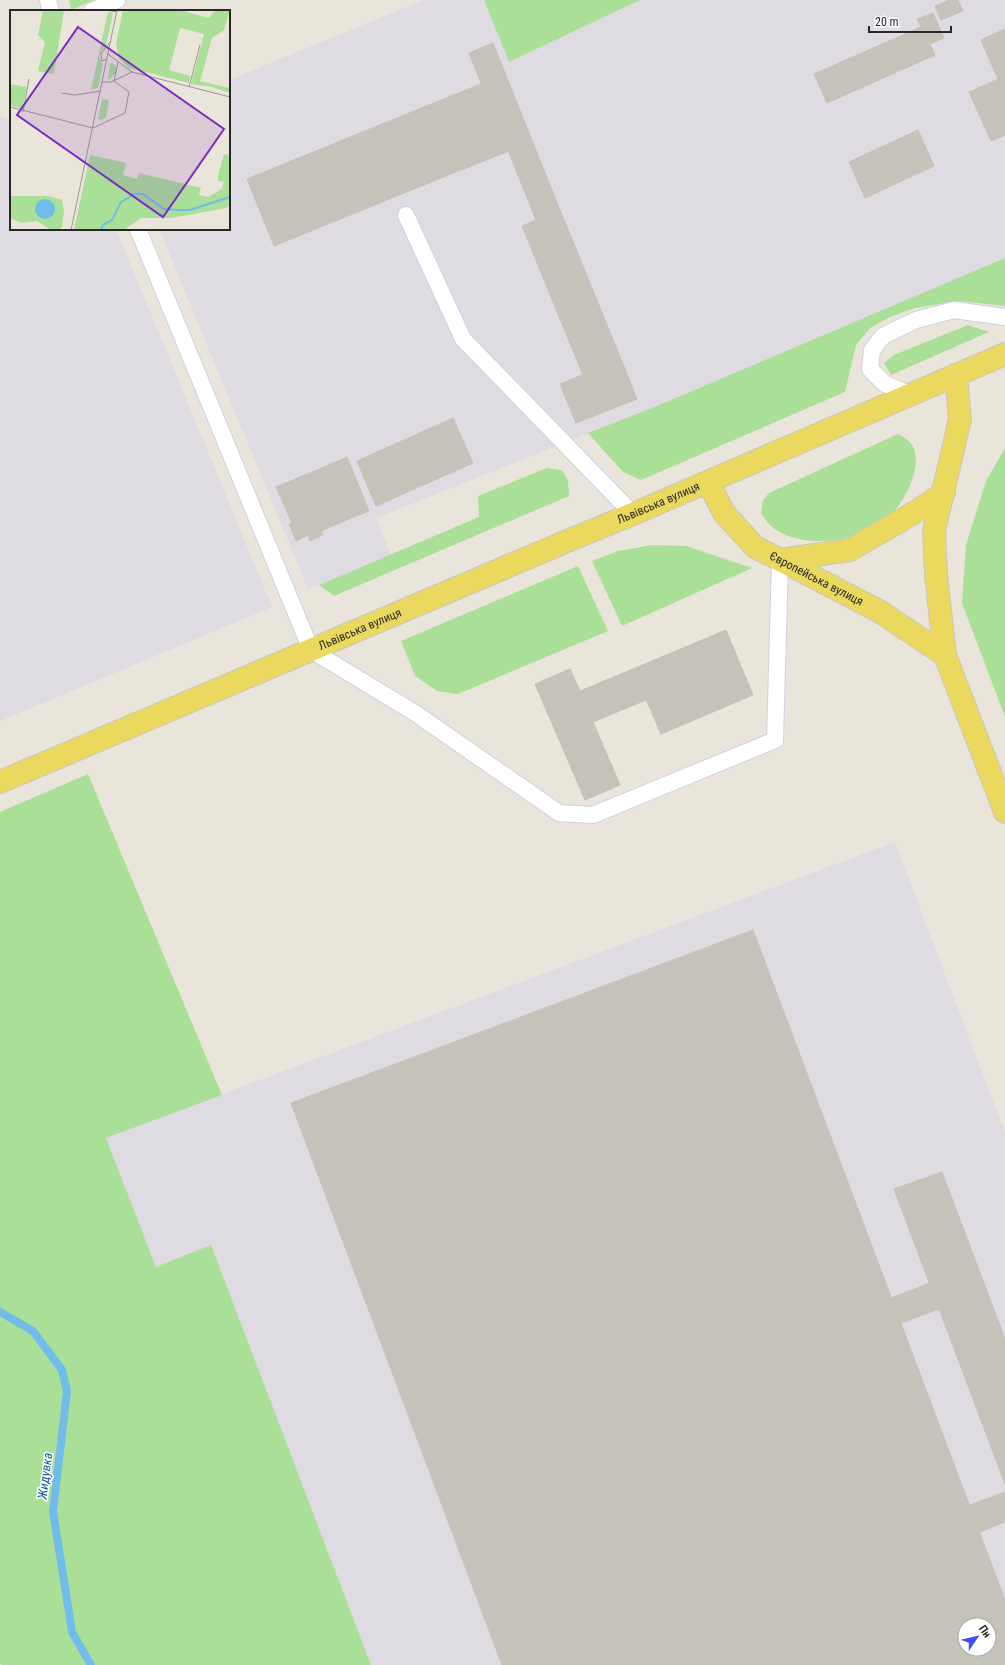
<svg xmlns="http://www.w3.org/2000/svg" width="1005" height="1665" viewBox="0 0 1005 1665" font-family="'Roboto Condensed',sans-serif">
	<rect width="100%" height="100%" fill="#eae5da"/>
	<g fill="#dedbe3" fill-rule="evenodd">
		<polygon points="424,0 484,0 509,62 640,0 1005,0 1005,258 652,408 376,518 391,555 308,589 159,229 229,229 229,80"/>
		<polygon points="0,116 11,120 11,229 116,229 272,607 0,721"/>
		<path d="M895,842L1005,1133V1665H371L211,1246L156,1267L105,1138ZM965,1625H989V1649H965Z"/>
	</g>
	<g fill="#aadf98">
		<polygon points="69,0 94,0 71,10"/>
		<polygon points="484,0 640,0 509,62"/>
		<polygon points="1005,258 1005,306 958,301 915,308 890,317 870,328 856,345 845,392 641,480 623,472 588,433 652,408"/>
		<polygon points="968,325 989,332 891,375 884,363 894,355"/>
		<path d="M898,434C904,437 909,440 912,445C925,467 902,507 885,521C857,543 794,551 768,523C765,520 763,516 761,513L763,500L769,493Z"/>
		<polygon points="1005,448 1005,717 962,603 966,545 986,481"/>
		<polygon points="547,468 562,470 568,481 569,496 334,596 319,585 479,517 478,496"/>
		<polygon points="652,545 686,546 752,568 622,626 592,561 618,551"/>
		<polygon points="578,566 608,631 458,694 437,691 415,676 401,641"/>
		<polygon points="88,774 222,1095 106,1138 156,1267 211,1245 371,1665 1,1665 0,1663 0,812"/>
	</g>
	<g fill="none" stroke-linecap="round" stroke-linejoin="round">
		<polyline stroke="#70bde9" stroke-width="8" points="0,1312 33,1331 62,1370 67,1391 53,1511 72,1632 91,1665"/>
	</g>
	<g fill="#c5c3b9" stroke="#c5c1b4" fill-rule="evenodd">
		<polygon points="949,0 958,0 963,11 941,20 935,6"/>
		<polygon points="933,13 944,38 930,44 935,55 827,103 814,74 921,27 917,19"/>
		<polygon points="1005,29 1005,76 998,79 981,40"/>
		<polygon points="493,43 560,210 536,220 469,53"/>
		<polygon points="1005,76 1005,135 991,141 969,92"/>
		<polygon points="481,84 509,151 441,178 414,111"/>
		<polygon points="414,111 441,178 274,246 247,179"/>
		<polygon points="918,130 934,166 865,198 849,162"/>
		<polygon points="560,210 621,359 583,375 522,226"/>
		<polygon points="621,359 637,399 576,423 560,384"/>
		<polygon points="453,418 473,463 376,506 357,461"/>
		<polygon points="347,457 369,511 351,518 329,465"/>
		<polygon points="329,465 351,518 321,531 314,514 292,523 276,487"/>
		<polygon points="314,514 323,535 310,541 308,535 296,541 289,524"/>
		<polygon points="726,630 753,695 661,734 633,669"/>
		<polygon points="570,669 580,691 633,669 646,700 593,722 620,785 585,800 535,684"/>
		<path d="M753,930L1005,1600V1665H655L425,1053ZM965,1625H989V1649H965Z"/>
		<polygon points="425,1053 632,1603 655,1665 502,1665 291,1103"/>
		<polygon points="942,1172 1005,1339 1005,1484 894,1189"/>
		<polygon points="930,1283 939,1309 901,1323 891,1298"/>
		<polygon points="1005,1492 1005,1522 980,1532 970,1505"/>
	</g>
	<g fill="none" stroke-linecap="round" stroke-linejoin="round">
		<g stroke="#d0d1e1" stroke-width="18">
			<g id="lane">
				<polyline points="48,0 51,11"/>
				<polyline points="92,11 117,0"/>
				<polyline points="406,215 463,339 633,514"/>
				<polyline points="138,229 311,650 415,713 559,813 593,815 775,740 780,560"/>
				<polyline points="910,394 885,384 870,369 872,350 883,336 916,320 954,310 1005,317"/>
			</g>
		</g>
		<g stroke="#c7c7c7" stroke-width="24">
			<g id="primary">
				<polyline points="956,375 960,419 934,531 936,575 945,655 1005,812"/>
				<path id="s1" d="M708,482L724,513L755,547L879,611L945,655"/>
				<polyline points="780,560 850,550 917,511 944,493"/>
				<path id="s2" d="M0,782L572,539L633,514L1005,354"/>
			</g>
		</g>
		<use href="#lane" stroke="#fff" stroke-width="16"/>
		<use href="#primary" stroke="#ebd85f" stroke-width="22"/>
	</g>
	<g text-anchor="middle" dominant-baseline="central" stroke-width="3" stroke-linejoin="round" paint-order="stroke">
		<g font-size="12" fill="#282828" stroke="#fff">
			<text stroke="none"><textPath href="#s2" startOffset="715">Львівська вулиця</textPath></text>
			<text stroke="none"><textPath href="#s1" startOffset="150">Європейська вулиця</textPath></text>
			<text stroke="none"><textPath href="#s2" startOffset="391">Львівська вулиця</textPath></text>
		</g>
		<g font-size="13" font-style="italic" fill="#125a93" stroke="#fff">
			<text transform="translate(45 1476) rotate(-83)">Жидувка</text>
		</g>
	</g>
	<g transform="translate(10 10)">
		<rect width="220" height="220" fill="#eae5da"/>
		<path d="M33,0H54L44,64L28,61L35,32L28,25ZM113,0H169L199,8L205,0H220L214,20L202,28L190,71L220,78V83L202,77L181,74L194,24L170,18L159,60L180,66L179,73L119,58L109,48L106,34ZM98,2L103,3L96,35L89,46L93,55L88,78L81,80ZM100,53L105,55L107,62L98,70ZM0,74L17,77L12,99L0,95ZM92,89L99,90L96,107L92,110L88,109ZM214,144L220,145V195L216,198L161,208H131L114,220H64L80,145L116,153L113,165L127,169L129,163L191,178L189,185L198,187L212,179L214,172L208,171V166ZM0,186H38L52,190L54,201L52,217L49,220H41L27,211L11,213L0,208Z" fill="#aadf98"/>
		<path d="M25 199a10 10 0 1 1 20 0a10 10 0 1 1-20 0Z" fill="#70bde9"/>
		<path fill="none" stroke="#70bde9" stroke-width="2" d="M91,220L93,215L102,210L111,192L125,184H133L154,199L168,200H180L220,187"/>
		<path fill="none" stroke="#9c9993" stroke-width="1" d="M95,0L107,2M98,44L122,62L220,87M97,49L92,51L91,44L101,31M104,71L108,52M92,72H101L122,62M179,77L190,35M51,83L65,85L91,81M0,97L83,118L115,103L119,82L104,71M13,102L19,69M61,220L107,0"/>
		<path fill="#7b2cbf" fill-opacity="0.15" stroke="#7b2cbf" stroke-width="2" d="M68,17L214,119L153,207L7,105Z"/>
		<rect width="220" height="220" fill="none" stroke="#282828" stroke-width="2"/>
	</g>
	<g transform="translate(977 1637) rotate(55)"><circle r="19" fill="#ffffff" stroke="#a9a9a9"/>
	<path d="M0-3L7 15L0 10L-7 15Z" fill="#3f4ff3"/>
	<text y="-6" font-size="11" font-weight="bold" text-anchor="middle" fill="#282828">Пн</text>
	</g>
	<path d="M869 26v6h82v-6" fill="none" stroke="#282828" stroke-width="2"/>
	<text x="875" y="26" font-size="12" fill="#282828" stroke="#ffffff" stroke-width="3" paint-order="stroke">20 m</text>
</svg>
